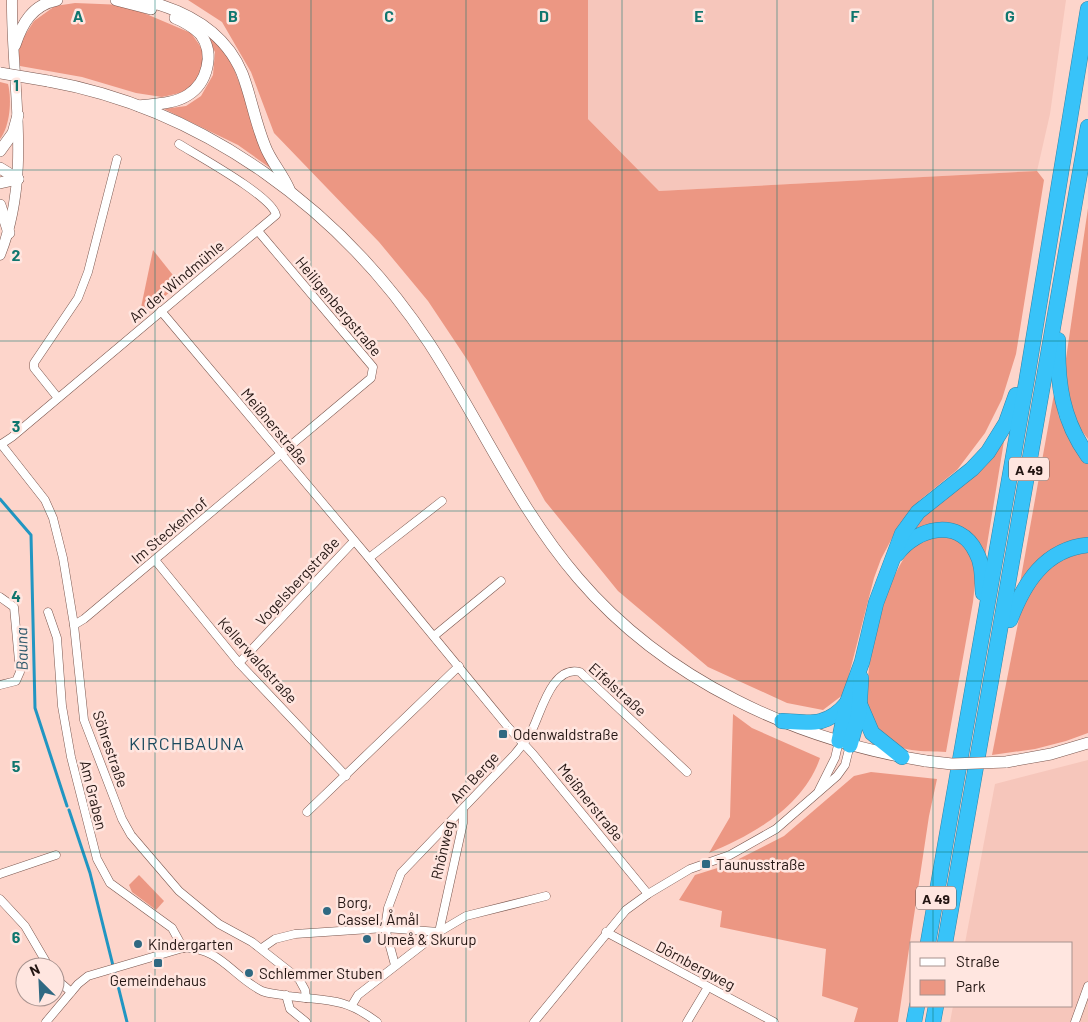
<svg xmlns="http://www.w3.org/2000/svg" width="1088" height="1022" viewBox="0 0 1088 1022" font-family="Barlow,sans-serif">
	<rect width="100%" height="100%" fill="#fdd5cb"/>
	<g fill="#f6c6bb">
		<polygon points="588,0 1066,0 1050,114 1037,171 659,191 588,119"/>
		<polygon points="1088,760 1088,1022 950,1022 953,1006 1072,1006 1072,943 965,943 995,784"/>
	</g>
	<g fill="#ec9783">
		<polygon points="188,0 588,0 588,119 659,191 1037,171 1044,180 1016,354 1002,399 985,433 957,470 920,500 899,525 881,559 874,578 844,694 823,710 787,703 708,667 618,591 545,501 468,361 428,301 379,242 274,133 251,72 222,22"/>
		<polygon points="75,3 125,5 191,33 203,50 204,63 196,81 184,92 162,97 136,93 82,77 20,66 18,46 34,21 55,6"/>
		<polygon points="204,32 228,54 273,170 238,145 164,109 186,106 201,96 213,75 215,52"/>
		<path d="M0,82L8,84C12,100 10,126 0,139Z"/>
		<polygon points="1088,208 1088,439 1073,419 1062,386"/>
		<polygon points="153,250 180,284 139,317"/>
		<polygon points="1054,394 1059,417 1068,436 1088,464 1088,541 1020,583"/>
		<polygon points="1004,441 985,557 970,535 914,532 912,526"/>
		<path d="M947,534C967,546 971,551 976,574L973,602L946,752C925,751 897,753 882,736C877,730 869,716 868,709C863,668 884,581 910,550C920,538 933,537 947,534Z"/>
		<path d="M1088,552V733L1066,741L1035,749L992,755L1023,598C1037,574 1060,556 1088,552Z"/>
		<path d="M733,714L752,728L820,758C804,806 753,835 709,853L730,817Z"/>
		<polygon points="871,772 937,779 929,816 898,1022 854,1022 858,1008 822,996 826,949 720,927 722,911 679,900 695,875 727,865 784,836 854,776"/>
		<polygon points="139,875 164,901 156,910 132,892 129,885"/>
	</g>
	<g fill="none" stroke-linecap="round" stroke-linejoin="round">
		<g stroke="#2196c2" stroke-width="3">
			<polyline points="0,499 31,535 35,708 67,806"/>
			<polyline points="69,810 90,873 127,1022"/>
		</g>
		<g stroke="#7a574f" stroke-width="9">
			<g id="minor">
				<polyline points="161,311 369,558 508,727 533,754 648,894"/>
				<polyline points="58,398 34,368 34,363 78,298 88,272 117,159"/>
				<polyline points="1,444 45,500 53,518 63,558 74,625 84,720 122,819 131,835 179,891 219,924 252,942 299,979 305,990 306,998"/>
				<path d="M0,445L12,437L276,215C272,196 198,156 179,144"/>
				<polyline points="369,558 442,501"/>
				<polyline points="155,560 239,663 346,776"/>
				<polyline points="0,597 14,607 20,672 16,681 0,685"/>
				<polyline points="48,612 57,638 62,706 71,757 97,859 110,883 172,928 183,948"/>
				<polyline points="74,625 84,619 371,378 373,367 258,231"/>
				<polyline points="434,636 501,581"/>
				<polyline points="239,663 354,541"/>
				<polyline points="819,790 835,758 839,741"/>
				<polyline points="307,812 459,666"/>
				<polyline points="0,874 56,855"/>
				<polyline points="0,899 25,926 49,967"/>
				<polyline points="606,932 774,1022"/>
				<polyline points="262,948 275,939 295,934 385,928 439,932 466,916 546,896"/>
				<path d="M395,965L385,928L388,908L401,873L515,754C521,746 529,738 533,728C542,709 553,665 580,672L687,772"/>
				<polyline points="55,978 71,992"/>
				<polyline points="286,995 290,1009 306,1022"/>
				<polyline points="352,1005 358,995 439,932 463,823 463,810"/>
				<path d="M46,1022L78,984L88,976L183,948C220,947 232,976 262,991C269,994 279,994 288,996C327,1001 344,997 377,1022"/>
				<polyline points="534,1022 626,910 648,894 690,869 730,855 776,829 837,776 845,765 850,745"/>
				<polyline points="687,1022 708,987"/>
				<polyline points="1075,1022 1088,986"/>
			</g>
		</g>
		<g stroke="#7a574f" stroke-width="11">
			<path id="tertiary" d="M0,255C33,173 11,85 12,0"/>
		</g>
		<g stroke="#7a574f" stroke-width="12">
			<g id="secondary">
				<polyline points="116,0 151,9"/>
				<path d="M142,0C185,10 224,30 242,73C251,96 255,122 265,146C270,160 282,173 289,189"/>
				<path d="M15,45C22,24 32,5 57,0"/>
				<path d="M48,81C205,109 342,211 429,343C480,421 517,507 578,578C665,680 795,740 926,761"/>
				<path d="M139,106C155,104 174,104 188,95C207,83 215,54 201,35C195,28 183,21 175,18"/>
				<polyline points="0,151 13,133 18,115"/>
				<polyline points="0,168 18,179"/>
				<polyline points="0,183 18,179"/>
				<polyline points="0,205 9,233"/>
				<polyline points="1006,762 1051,754 1088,743"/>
			</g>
		</g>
		<g stroke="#3186a8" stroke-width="16">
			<g id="motorway">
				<path d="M1058,340C1057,383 1062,420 1088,456"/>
				<path d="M897,554C916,528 959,517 976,552C983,564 982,579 983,593"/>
				<path d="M1010,620C1024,583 1045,549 1088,545"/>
				<polyline points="860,705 872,733 902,757"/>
				<path d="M782,721C810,723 827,727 847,703"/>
				<polyline points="839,741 847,703 862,662 876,603 902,534 918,512 972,469 988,452 1006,423 1016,395"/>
				<polyline points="850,745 859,713 861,678"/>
				<polyline points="928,943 1027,378 1088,9"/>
				<polyline points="945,943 1088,127"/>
				<polyline points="914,1022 917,1006"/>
				<polyline points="933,1022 936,1006"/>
			</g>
		</g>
		<use href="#minor" stroke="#fff" stroke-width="8"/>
		<use href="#tertiary" stroke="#fff" stroke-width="10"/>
		<use href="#secondary" stroke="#fff" stroke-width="11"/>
		<use href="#motorway" stroke="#38c3f9" stroke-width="15"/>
		<g stroke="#7a574f" stroke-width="12" stroke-linecap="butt">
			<g id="secondary-bridge">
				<polyline points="0,73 48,81"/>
				<polyline points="926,761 952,764 1006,762"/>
			</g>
		</g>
		<use href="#secondary-bridge" stroke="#fff" stroke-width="11"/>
	</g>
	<path fill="none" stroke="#0f766e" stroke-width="1" stroke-opacity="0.55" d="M155,0V1022M311,0V1022M466,0V1022M622,0V1022M777,0V1022M933,0V943M0,170H1088M0,341H1088M0,511H1088M0,681H1088M0,852H1088M933,1006V1022"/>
	<g fill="#306982" stroke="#ffe6e0" stroke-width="2">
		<rect x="498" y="729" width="10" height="10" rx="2.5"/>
		<rect x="701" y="859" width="10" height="10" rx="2.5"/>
		<circle cx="327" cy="911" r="5"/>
		<circle cx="367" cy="939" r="5"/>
		<circle cx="138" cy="944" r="5"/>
		<rect x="153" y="958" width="10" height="10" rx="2.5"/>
		<circle cx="249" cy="973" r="5"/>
	</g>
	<g text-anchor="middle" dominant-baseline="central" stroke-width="5" stroke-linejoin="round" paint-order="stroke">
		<g fill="#ffe6e0" stroke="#655450" stroke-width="1">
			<rect x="1009" y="457.5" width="40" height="23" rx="4"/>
			<rect x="916" y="886.5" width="40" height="23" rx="4"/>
		</g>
		<g font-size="14" font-weight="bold" fill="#231512">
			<text x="1029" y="469">A 49</text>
			<text x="936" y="898">A 49</text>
		</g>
		<g font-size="15" fill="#231512" stroke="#ffe6e0">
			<text transform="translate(176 281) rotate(-40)">An der Windmühle</text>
			<text transform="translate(339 306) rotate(50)">Heiligenbergstraße</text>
			<text transform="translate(275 426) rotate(50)">Meißnerstraße</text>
			<text transform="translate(169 530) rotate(-40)">Im Steckenhof</text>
			<text transform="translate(297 581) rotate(-47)">Vogelsbergstraße</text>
			<text transform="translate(258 660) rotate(48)">Kellerwaldstraße</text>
			<text transform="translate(618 689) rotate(42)">Eifelstraße</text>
			<text transform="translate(111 749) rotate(71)">Söhrestraße</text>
			<text transform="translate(474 777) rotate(-47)">Am Berge</text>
			<text transform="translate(94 795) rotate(76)">Am Graben</text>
			<text transform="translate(591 802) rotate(51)">Meißnerstraße</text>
			<text transform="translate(442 850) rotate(-77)">Rhönweg</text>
			<text transform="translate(696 965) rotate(28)">Dörnbergweg</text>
		</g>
		<g font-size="15" fill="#231512" stroke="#ffe6e0" text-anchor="start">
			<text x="513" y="734">Odenwaldstraße</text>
			<text x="716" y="864">Taunusstraße</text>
			<text x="337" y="902">Borg,<tspan x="337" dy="17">Cassel, Åmål</tspan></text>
			<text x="377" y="939">Umeå &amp; Skurup</text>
			<text x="148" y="944">Kindergarten</text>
			<text x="259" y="973">Schlemmer Stuben</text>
			<text x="158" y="980" text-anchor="middle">Gemeindehaus</text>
		</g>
		<g font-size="16" font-style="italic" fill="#2c586b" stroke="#ffe6e0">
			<text transform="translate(21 649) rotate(-91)">Bauna</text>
		</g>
		<g font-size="18" letter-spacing="1" fill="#1b4a5e" stroke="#ffe6e0">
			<text x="187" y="743">KIRCHBAUNA</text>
		</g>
	</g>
	<g font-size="16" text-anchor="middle" font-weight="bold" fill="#0f766e" stroke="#ffe6e0" stroke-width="5" stroke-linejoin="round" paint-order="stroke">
		<text x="78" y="22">A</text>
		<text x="233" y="22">B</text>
		<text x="389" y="22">C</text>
		<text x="544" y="22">D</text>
		<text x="699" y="22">E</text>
		<text x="855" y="22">F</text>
		<text x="1010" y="22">G</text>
		<text x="16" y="91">1</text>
		<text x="16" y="261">2</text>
		<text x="16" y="432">3</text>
		<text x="16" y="602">4</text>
		<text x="16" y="772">5</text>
		<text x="16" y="943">6</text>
	</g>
	<rect x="910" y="942" width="162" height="65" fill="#ffe6e0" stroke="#a7928e"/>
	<rect x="920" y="958" width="25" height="8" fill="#ffffff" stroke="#a7928e"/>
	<text x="956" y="967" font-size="15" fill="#231512">Straße</text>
	<rect x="920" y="980" width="25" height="15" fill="#ec9783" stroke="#a7928e"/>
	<text x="956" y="992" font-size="15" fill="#231512">Park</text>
	<g transform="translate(40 982) rotate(336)"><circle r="24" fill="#ffe6e0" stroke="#a7928e"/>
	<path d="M0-4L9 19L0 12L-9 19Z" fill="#306982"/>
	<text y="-8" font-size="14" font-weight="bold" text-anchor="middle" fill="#231512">N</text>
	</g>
</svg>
